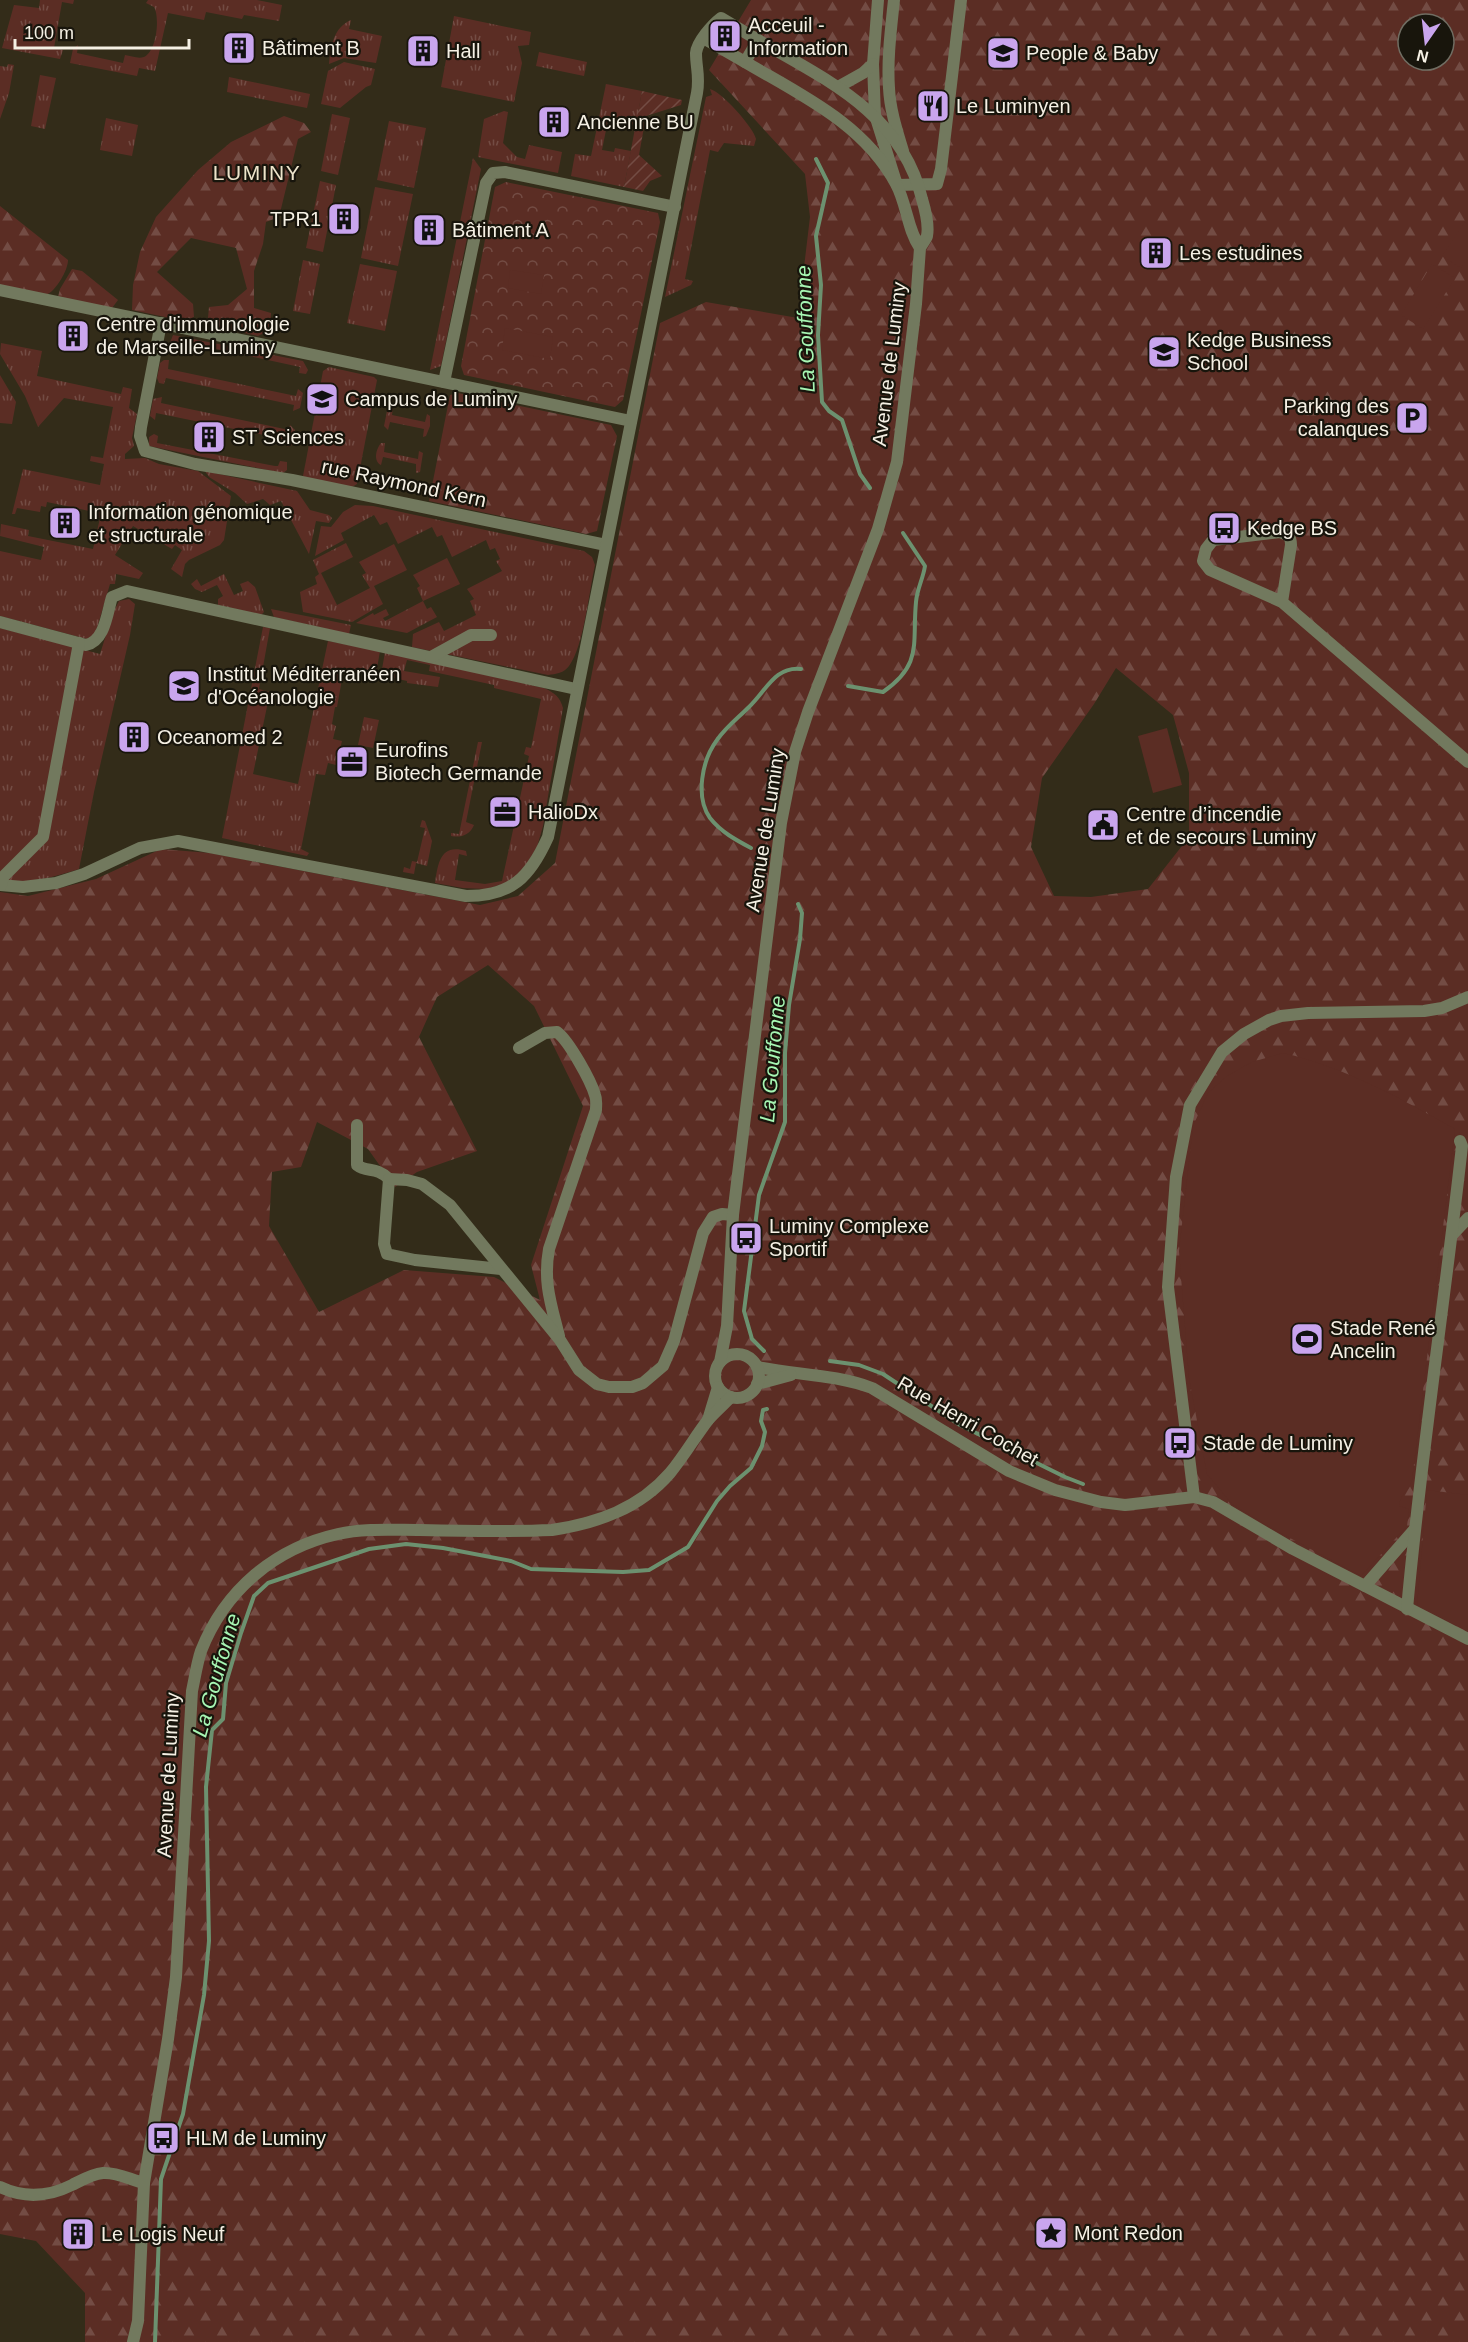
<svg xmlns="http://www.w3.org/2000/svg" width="1468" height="2342" viewBox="0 0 1468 2342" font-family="Arial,sans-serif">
	<defs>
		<pattern id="grass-tufts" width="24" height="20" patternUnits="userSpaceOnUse" patternTransform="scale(1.5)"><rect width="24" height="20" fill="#5b2d24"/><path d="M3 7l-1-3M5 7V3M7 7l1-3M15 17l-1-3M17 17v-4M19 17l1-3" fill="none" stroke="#734c44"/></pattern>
		<pattern id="forest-firs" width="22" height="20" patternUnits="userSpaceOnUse" patternTransform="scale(1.5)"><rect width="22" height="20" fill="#5b2d24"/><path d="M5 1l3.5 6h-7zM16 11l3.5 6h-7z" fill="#734c44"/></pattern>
		<pattern id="park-crowns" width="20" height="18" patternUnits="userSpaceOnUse" patternTransform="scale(1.5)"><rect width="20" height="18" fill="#5b2d24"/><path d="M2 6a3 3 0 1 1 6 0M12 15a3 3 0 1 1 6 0" fill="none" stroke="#734c44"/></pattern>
		<pattern id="garden-furrows" width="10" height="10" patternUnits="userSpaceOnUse" patternTransform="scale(1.5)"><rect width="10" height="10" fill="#5b2d24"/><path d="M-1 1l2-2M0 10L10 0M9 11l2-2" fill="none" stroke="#734c44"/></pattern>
	</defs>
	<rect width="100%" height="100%" fill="#332c19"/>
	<g fill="url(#grass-tufts)">
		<polygon points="40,0 74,0 73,4 62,2 54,48 63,50 60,59 2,48 14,5 39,8"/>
		<path d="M148,0H257L282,5L279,21L244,15L242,19L206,12L204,20L168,13L155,71L139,68L137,76L70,63L73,49L78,45L77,53L123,63L125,55C131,56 138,59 144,57C157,51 160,17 154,7L146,3Z"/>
		<polygon points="454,16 531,32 529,45 518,46 522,63 514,102 441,87"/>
		<path d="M351,20L349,29L382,36L376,63L344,58L329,64C331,46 333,28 351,20Z"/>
		<polygon points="539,52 587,62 584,76 536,66"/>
		<polygon points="344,62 375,69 371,85 366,87 340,108 321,104 328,71"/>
		<polygon points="8,64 14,65 9,93 0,119 0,66 7,67"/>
		<polygon points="40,75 56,78 45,129 31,126"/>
		<polygon points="229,77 310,94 307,108 227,92"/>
		<polygon points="606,84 642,91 636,125 608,120 602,150 614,152 615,148 631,151 624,187 571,176 575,154 591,156"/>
		<path d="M710,89C722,92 754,128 756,139L754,146L724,143L718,152L710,150L685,279L693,281L691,285L665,297L706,97L712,95Z"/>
		<polygon points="504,111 508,112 503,143 517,157 525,159 529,145 562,152 558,173 478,157 484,119"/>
		<polygon points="332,114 350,118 338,175 321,171"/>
		<polygon points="106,118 138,125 132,156 100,150"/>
		<polygon points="389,121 426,128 414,188 377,180"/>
		<polygon points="473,158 481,169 441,366 430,370"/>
		<polygon points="320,181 336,185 323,252 306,248"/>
		<polygon points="375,187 413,194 398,266 361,258"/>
		<polygon points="303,260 320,264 310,314 293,311"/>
		<polygon points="360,264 397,271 385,331 347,323"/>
		<polygon points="173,335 303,361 308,370 306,374 299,373 300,367 179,341 177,348 170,347 169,345"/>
		<polygon points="1,343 42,351 37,376 121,394 123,387 132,389 129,408 137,414 132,438 134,446 125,454 125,459 145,458 159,464 198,471 231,496 224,540 220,545 189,560 185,564 182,577 171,569 182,550 175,545 172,549 133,526 115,555 143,573 139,579 116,574 115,584 110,584 95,635 87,639 0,616 0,551 41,560 44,547 0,536 1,524 29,530 28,536 93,549 100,518 93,516 94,512 47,502 46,507 41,506 40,512 17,508 15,514 12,514 23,469 100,485 104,464 90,461 91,456 103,458 113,407 64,398 38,427 25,396 0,354"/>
		<polygon points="164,360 169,360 168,369 296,396 298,389 303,393 300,408 293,411 294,405 166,378 164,384 159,383 157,378 160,363"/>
		<polygon points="329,367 374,377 377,380 357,484 352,487 307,478 303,476 323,371"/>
		<polygon points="0,375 16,402 12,424 0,423"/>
		<polygon points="162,397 161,403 289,430 290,425 295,430 292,445 287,447 288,440 156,413 155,420 150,416 153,399"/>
		<polygon points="393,407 392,415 425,422 427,414 430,416 430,426 426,436 423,437 424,429 390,422 388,430 384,426 387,411"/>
		<polygon points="154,434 158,436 157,443 275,466 278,466 280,461 287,462 287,470 283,473 277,472 149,446 149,437"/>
		<path d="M381,443H385L384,452L418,459L419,451L423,453L420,472L416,473V464L383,457L381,465C373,461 376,449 381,443Z"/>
		<polygon points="205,471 297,491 310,510 329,515 332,518 329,523 316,521 309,554 281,501 270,505 263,499 247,504 235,493 209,477"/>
		<path d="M355,505L373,506L584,551L592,557L595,565C589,591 584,646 569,666C564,673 556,674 548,675L412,647L413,634L439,622L444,631L476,615L470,601L474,599L467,589L502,571L496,561L500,559L495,548L490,550L486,540L452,557L442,535L437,537L432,527L398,544L387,522L380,525L374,515L341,533L344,540L315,556L321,526L331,527L343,512Z"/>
		<polygon points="346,543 353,557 321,573 337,605 370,588 362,575 366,573 359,562 394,544 407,570 374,586 383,604 352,622 303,612 300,592 317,584 315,577 319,574 313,560"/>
		<polygon points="447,558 460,584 423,601 427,609 431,607 437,617 407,633 356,623 373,613 374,615 386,609 389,615 383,618 385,621 423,601 417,588 420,586 413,575"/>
		<polygon points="224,574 234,595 243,591 240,584 248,581 255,587 264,612 261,615 218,605 218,599 223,596 217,585 202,592 195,589 191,584 197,579 201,586"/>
		<path d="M129,599L135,604L130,635L94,792L79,869C51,878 29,884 0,881V628L100,654L113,613L119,601Z"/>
		<polygon points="271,609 351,625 349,634 274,617"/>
		<polygon points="263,627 270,628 259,689 270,692 253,774 298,784 328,641 380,651 376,674 344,668 337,707 335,707 332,724 336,726 333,739 342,741 336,765 328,763 325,775 316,774 301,849 309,853 307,856 222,838"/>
		<path d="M385,652L544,688C555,693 560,697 563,708L543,826L537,847L526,865L516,876L506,883L486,889L463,888L435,883C438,864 440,843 466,851L467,856L459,854L455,880L485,884L502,881L529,756L524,754L526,747L531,748L541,699L494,688V685L429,671L430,665L407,660L404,671L440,677L438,687L407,683V681L381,675Z"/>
		<polygon points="364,717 379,720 373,748 358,745"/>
		<path d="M478,742H482L466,822L474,825C470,835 461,838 451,836V833L459,834Z"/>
		<polygon points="422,820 425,821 432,841 427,866 416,863 414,874 403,872 404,867 410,869 412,861 417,862 425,828 420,827"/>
	</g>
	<g fill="url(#forest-firs)" fill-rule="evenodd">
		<path d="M751,0H1468V2342H85V2293L36,2241L0,2234V892L28,896L96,879L161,849L210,853L480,905L518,896L555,863L660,323L706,302L798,318L810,217L805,174L709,70ZM1408,24H1444V60H1408ZM1116,668L1173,715L1189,773V837L1148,889L1091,897L1054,896L1031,847L1042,778L1094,704ZM488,965L534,1006L583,1106L531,1265L540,1300L494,1277L404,1270L319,1312L269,1226L272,1172L301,1167L317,1122L368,1149L395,1187L417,1172L477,1151L419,1037L437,997Z"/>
		<polygon points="284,116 304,123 311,132 298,139 279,217 266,222 263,244 254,271 254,308 271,313 270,330 258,336 214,326 208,318 209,307 228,305 247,289 236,248 191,238 157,272 193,304 194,317 184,321 132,310 133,285 140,252 156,217 198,170 231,142"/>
		<path d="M0,206L68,260C68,270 56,291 46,295L0,286Z"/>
		<polygon points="72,269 82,271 118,300 112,308 58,297 60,289"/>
		<polygon points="458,393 611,425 617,436 597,531 586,534 429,501 450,395"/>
	</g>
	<polygon fill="url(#park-crowns)" points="506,182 658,213 660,222 623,400 615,407 464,375 461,366 495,187"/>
	<polygon fill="url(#garden-furrows)" points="642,91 682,100 681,105 646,116 639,155 662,176 650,181 643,191 624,187"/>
	<g fill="#5b2d24">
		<polygon points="1465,222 1468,225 1468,257 1461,268 1442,256"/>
		<polygon points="1432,264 1455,278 1423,329 1401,315"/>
		<polygon points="510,270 544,275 541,294 508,288"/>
		<polygon points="505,328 553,337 550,359 502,350"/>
		<polygon points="1167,728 1182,785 1153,793 1138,736"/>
		<path d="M1283,1053C1344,1067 1400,1098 1455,1129L1412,1480C1410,1490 1400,1494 1399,1506L1409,1509L1407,1526L1361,1576L1266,1525L1232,1504L1207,1474L1189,1378L1179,1251L1193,1126L1208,1093L1227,1076L1252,1062Z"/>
		<polygon points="1427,1490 1468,1495 1468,1632 1417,1606"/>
	</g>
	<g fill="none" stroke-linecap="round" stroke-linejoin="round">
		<g stroke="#6c916f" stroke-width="4">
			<polyline points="816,159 828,183 816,236 821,285 818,335 822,402 829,411 842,420 860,474 870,488"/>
			<path d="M848,686L883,692C923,664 912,644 916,602C917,589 923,579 925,566L903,533"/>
			<path d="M751,848C736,840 721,832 710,818C695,797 702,760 717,740C726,727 738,718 749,707C766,691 775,666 801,669"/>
			<polyline points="764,1351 752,1339 744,1311 759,1195 785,1122 785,1053 789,1005 800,939 802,913 798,904"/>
			<polyline points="830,1361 859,1365 883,1374 960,1425 1065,1477 1083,1484"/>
			<polyline points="155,2342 161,2179 183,2114 204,1995 209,1941 206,1787 212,1730 223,1719 226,1683 241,1633 254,1596 268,1583 369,1549 406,1544 443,1548 511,1561 531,1569 623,1572 649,1570 688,1547 717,1501 730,1486 751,1468 762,1446 765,1432 761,1421 763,1410 767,1409"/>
		</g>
		<g stroke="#72795e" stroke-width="12">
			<polyline points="878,0 873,64 875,115 897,185 937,184 941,169 961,0"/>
			<path d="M894,0C891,29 887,59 889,88C890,110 897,131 903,151"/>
			<polyline points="705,39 745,62"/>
			<polyline points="838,87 863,73 873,64"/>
			<polyline points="0,290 631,421"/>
			<polyline points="161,323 141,427 140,436 145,451 195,464 292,480 606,545"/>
			<polyline points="444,382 486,183 493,173 505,172 675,207"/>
			<path d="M1282,602L1291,545C1291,536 1288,535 1280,532L1213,540L1206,549L1203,561L1210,570L1282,602L1468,762"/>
			<path d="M0,622L86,645C105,641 107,613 112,597L127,591L576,689"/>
			<polyline points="431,657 471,635 491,635"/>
			<path d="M0,885L23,887L56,883L84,874L140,848L178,841L466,896C512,896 530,877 548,837L697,93C700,76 696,68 696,53C697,42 712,25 721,18L758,40"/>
			<polyline points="1,885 3,877 43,837 79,643"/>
			<path d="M519,1048L545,1033L557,1032C569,1041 591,1081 595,1095C597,1100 596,1105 596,1110L549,1249C543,1282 551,1304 559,1336"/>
			<path d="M357,1125V1165C367,1173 376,1166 389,1179L384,1244L387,1254L415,1260L501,1269"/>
			<polyline points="389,1179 407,1180 422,1184 450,1205 560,1340 579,1370 597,1384 609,1387 632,1387 643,1383 663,1366 674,1341 703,1233 713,1217 722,1214 733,1215"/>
			<polyline points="1453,1234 1468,1218"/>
			<path d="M757,1367C796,1375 835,1374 872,1388L1009,1471L1055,1490L1101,1502L1125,1505L1194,1497L1213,1502L1293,1549L1468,1639"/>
			<polyline points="757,1384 791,1375"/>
			<polyline points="1194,1497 1168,1287 1176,1177 1190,1105 1222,1052 1244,1034 1269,1020 1281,1016 1308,1013 1424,1011 1442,1008 1468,997"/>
			<polyline points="1365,1586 1414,1530"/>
			<path d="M1407,1609C1421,1454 1445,1300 1462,1146L1460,1141"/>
			<path d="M0,2187C25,2199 48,2197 72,2185C82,2180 92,2174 103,2173C117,2172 131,2180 144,2183"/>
		</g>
		<g stroke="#72795e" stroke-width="12">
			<circle cx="737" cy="1376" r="22"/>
			<path d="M720,1362L727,1326L733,1215L781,823L795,752L808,712L878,529L897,462L916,304L920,248C922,244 926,239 927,236C929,226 925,209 922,199C902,114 827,80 758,40L745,62C801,95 864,124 896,184C907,204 907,229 920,248"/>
			<polyline points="708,1420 718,1387"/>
			<path d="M133,2342L138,2321L144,2183L168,2039L176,1977L192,1691C195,1677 197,1663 201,1651C225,1590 275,1548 338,1534C364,1528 393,1530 420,1530C464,1531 508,1532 552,1530C597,1523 639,1509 670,1473C684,1456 695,1437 708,1420C715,1412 723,1405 731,1397"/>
		</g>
	</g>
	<defs>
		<g id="building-square" transform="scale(1.725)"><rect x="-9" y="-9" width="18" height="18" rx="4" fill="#c9a5ee" stroke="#18150c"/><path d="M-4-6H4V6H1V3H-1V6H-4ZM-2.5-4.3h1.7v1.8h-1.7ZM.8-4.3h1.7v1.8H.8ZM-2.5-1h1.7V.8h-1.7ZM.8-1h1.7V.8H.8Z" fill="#111"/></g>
		<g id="school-square" transform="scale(1.725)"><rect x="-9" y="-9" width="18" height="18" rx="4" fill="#c9a5ee" stroke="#18150c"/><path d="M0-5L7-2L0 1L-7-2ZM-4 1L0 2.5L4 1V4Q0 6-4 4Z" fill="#111"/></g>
		<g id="restaurant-square" transform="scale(1.725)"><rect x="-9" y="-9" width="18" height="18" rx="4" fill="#c9a5ee" stroke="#18150c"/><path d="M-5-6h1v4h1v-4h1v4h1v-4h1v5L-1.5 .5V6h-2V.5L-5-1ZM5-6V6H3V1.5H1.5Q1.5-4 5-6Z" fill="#111"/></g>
		<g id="university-square" transform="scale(1.725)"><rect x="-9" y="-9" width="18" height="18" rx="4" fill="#c9a5ee" stroke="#18150c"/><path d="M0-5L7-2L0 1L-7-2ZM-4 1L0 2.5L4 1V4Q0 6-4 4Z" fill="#111"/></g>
		<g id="parking-square" transform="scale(1.725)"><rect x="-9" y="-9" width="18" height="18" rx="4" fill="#c9a5ee" stroke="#18150c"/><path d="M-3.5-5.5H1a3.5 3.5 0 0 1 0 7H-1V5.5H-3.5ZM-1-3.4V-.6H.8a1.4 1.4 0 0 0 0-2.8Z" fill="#111"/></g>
		<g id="bus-square" transform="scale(1.725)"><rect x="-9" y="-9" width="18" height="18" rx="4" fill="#c9a5ee" stroke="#18150c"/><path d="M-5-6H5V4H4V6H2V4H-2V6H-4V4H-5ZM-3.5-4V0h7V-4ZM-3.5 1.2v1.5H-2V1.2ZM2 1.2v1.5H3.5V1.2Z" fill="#111"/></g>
		<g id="office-square" transform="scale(1.725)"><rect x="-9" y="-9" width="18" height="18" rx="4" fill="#c9a5ee" stroke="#18150c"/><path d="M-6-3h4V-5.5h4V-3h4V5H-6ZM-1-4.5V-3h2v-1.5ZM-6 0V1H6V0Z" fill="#111"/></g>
		<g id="civic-square" transform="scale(1.725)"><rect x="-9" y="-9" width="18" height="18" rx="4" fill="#c9a5ee" stroke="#18150c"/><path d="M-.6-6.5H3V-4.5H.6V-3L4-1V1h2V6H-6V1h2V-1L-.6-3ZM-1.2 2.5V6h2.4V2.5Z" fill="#111"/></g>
		<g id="stadium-square" transform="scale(1.725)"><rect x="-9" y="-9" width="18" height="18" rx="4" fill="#c9a5ee" stroke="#18150c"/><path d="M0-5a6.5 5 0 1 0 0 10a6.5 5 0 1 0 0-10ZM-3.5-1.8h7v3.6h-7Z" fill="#111"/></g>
		<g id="sight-square" transform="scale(1.725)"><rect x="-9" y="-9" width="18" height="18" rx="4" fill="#c9a5ee" stroke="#18150c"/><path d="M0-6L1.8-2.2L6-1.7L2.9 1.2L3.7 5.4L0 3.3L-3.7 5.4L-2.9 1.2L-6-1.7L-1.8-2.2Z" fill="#111"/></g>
	</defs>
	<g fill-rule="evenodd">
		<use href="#building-square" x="725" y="36"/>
		<use href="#building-square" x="239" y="48"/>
		<use href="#building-square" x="423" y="51"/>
		<use href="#school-square" x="1003" y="53"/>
		<use href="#restaurant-square" x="933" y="106"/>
		<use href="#building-square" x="554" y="122"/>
		<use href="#building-square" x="344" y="219"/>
		<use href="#building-square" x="429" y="230"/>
		<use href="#building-square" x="1156" y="253"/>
		<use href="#building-square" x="73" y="336"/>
		<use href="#university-square" x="1164" y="352"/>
		<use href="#university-square" x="322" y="399"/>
		<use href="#parking-square" x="1412" y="418"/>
		<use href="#building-square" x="209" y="437"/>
		<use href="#building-square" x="65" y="523"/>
		<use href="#bus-square" x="1224" y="528"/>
		<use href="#university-square" x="184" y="686"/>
		<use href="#building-square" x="134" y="737"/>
		<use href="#office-square" x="352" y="762"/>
		<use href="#office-square" x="505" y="812"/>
		<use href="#civic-square" x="1103" y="825"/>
		<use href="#bus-square" x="746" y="1238"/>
		<use href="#stadium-square" x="1307" y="1339"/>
		<use href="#bus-square" x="1180" y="1443"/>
		<use href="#bus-square" x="163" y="2138"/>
		<use href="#sight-square" x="1051" y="2233"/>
		<use href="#building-square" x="78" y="2234"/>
	</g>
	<g text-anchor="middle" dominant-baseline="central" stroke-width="4.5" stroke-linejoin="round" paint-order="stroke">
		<g font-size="20" fill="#f5f0e4" stroke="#18150c" text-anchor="start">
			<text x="748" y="25">Acceuil -<tspan x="748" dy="23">Information</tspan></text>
			<text x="262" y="48">Bâtiment B</text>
			<text x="446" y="51">Hall</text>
			<text x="1026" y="53">People &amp; Baby</text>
			<text x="956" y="106">Le Luminyen</text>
			<text x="577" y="122">Ancienne BU</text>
			<text x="321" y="219" text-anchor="end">TPR1</text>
			<text x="452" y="230">Bâtiment A</text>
			<text x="1179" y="253">Les estudines</text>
			<text x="96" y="324">Centre d'immunologie<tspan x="96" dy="23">de Marseille-Luminy</tspan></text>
			<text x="1187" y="340">Kedge Business<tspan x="1187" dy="23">School</tspan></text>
			<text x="345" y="399">Campus de Luminy</text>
			<text x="1389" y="406" text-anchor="end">Parking des<tspan x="1389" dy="23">calanques</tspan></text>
			<text x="232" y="437">ST Sciences</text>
			<text x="88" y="512">Information génomique<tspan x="88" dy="23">et structurale</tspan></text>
			<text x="1247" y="528">Kedge BS</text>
			<text x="207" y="674">Institut Méditerranéen<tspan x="207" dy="23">d'Océanologie</tspan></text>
			<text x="157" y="737">Oceanomed 2</text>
			<text x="375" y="750">Eurofins<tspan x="375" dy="23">Biotech Germande</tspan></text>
			<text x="528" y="812">HalioDx</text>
			<text x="1126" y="814">Centre d’incendie<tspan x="1126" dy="23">et de secours Luminy</tspan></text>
			<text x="769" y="1226">Luminy Complexe<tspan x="769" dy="23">Sportif</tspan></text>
			<text x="1330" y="1328">Stade René<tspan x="1330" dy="23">Ancelin</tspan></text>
			<text x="1203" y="1443">Stade de Luminy</text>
			<text x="186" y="2138">HLM de Luminy</text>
			<text x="1074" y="2233">Mont Redon</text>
			<text x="101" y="2234">Le Logis Neuf</text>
		</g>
		<g font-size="20" fill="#f5f0e4" stroke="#18150c">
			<text transform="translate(889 364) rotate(-83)">Avenue de Luminy</text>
			<text transform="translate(404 483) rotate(12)">rue Raymond Kern</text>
			<text transform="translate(765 830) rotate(-81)">Avenue de Luminy</text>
			<text transform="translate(968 1421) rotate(30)">Rue Henri Cochet</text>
			<text transform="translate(168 1775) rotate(-87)">Avenue de Luminy</text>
		</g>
		<g font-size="21" letter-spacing="1.5" fill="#ede4cb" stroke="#18150c">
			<text x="257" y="172">LUMINY</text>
		</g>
		<g font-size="21" font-style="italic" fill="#a7f6b3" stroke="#18150c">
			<text transform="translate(805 329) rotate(-92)">La Gouffonne</text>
			<text transform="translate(772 1059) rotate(-85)">La Gouffonne</text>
			<text transform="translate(216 1675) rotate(-74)">La Gouffonne</text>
		</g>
	</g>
	<g transform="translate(1426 42) rotate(194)"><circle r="28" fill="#18150c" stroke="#706d62" stroke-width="1.5"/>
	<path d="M0-4.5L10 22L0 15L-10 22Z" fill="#c9a5ee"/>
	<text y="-9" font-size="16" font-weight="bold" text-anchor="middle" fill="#f5f0e4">N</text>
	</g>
	<path d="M15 39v9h174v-9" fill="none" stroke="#f5f0e4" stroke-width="3"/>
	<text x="24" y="39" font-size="18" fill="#f5f0e4" stroke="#18150c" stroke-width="4.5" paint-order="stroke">100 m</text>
</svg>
